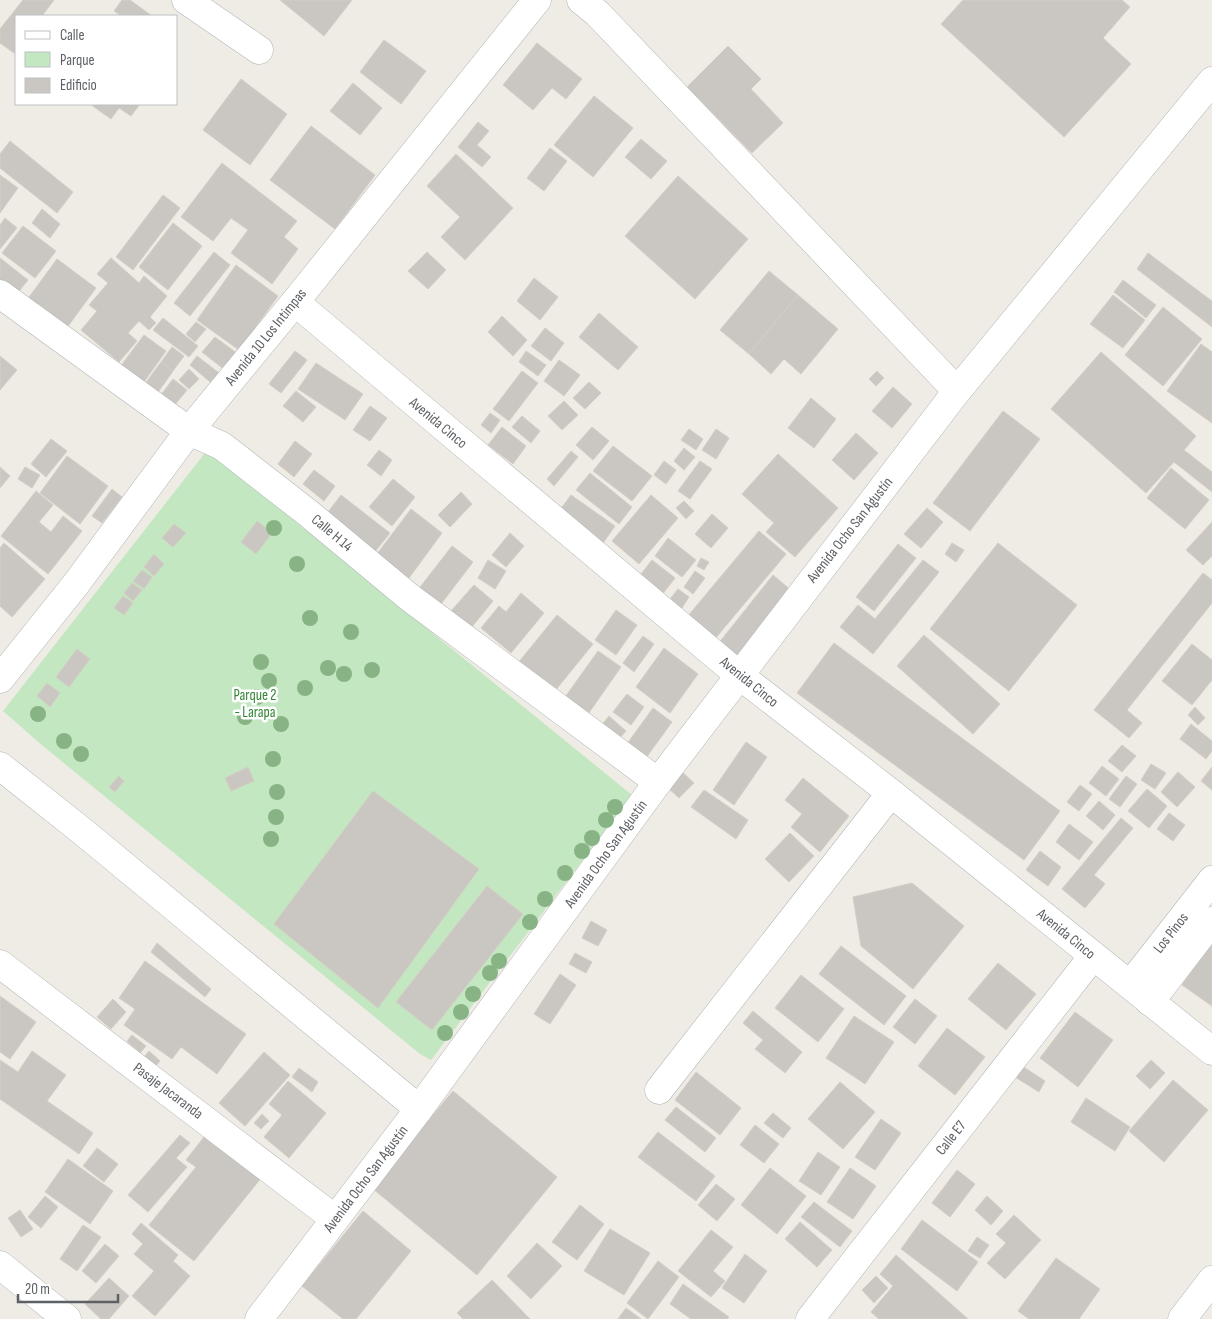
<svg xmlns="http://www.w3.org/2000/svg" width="1212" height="1319" viewBox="0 0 1212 1319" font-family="'Sofia Sans Condensed',sans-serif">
	<rect width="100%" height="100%" fill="#efece5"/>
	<polygon fill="#c3e7c1" points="208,449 217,458 632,795 431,1060 420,1054 43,746 3,711"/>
	<g fill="#cac7c2" stroke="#d4cec3">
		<polygon points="23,0 54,0 42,16 16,16 16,50 14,53 0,43 0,29"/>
		<polygon points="122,0 130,0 152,16 122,16 114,11"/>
		<polygon points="280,0 352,0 324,36"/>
		<polygon points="963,0 1122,0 1130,7 1103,38 1131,64 1064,137 941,24"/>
		<polygon points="384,40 426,71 401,104 360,72"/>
		<polygon points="537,43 582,79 566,99 552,88 533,110 503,85"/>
		<polygon points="728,46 761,79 751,89 783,123 752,153 687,87"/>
		<polygon points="241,79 287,114 250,165 203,130"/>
		<polygon points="353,83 382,108 360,135 330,111"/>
		<polygon points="594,96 633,128 593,177 554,145"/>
		<polygon points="90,104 140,104 131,116 119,108 111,119"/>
		<polygon points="478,122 489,131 477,145 491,157 482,167 458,147"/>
		<polygon points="311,126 375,175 335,229 270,180"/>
		<polygon points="641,139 667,161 651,179 625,157"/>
		<polygon points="10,141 73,192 57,213 0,168 0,154"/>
		<polygon points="550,148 567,161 544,191 527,178"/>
		<polygon points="456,154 513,208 465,260 441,237 460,217 427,186"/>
		<polygon points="222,163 297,221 284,237 298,249 272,284 231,253 248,230 231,218 213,241 181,217"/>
		<polygon points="0,175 18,188 0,213"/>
		<polygon points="678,176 748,239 695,299 625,236"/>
		<polygon points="163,195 180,208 133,270 116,257"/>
		<polygon points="42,209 60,224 50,238 32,223"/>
		<polygon points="5,218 17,228 0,249 0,225"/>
		<polygon points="173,223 202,246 168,290 139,267"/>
		<polygon points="23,226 56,251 35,278 2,253"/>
		<polygon points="214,252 230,265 190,316 174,303"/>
		<polygon points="427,252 446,270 428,289 408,271"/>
		<polygon points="1148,253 1212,301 1212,327 1137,269"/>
		<polygon points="0,258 28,280 16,295 0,282"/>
		<polygon points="111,258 139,283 144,276 167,296 150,317 156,323 149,330 139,321 128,333 137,341 119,362 81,330 97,311 89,305 108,283 97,274"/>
		<polygon points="57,259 96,288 63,333 24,304"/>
		<polygon points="236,265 278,296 239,350 197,320"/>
		<polygon points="769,271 798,295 749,354 720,330"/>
		<polygon points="534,278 558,297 540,320 517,301"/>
		<polygon points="1123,280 1156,305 1146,318 1114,292"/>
		<polygon points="798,295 838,329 801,374 784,359 771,374 749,354"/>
		<polygon points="1113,295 1145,320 1123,348 1090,324"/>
		<polygon points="1163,307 1202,339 1163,386 1125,355"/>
		<polygon points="599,313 638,347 618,370 579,337"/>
		<polygon points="502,316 527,340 513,356 488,332"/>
		<polygon points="163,318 198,346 189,357 153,330"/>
		<polygon points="196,322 206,329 195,342 186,334"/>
		<polygon points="545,328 564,343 551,361 531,346"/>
		<polygon points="144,335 166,351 134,396 111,379"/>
		<polygon points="215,337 242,357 230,374 202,352"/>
		<polygon points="1201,344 1212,352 1212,423 1167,391"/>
		<polygon points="172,347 184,356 173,371 161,362"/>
		<polygon points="295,351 307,360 281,393 269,384"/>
		<polygon points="526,351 546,365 538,376 519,362"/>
		<polygon points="1101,352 1196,436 1184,450 1212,472 1212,492 1174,462 1146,493 1051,409"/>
		<polygon points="0,356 17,370 0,390"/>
		<polygon points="197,356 223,376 215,386 190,365"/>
		<polygon points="559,360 580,375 564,396 544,381"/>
		<polygon points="161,362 173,371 149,405 136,396"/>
		<polygon points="316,363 363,394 345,420 298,389"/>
		<polygon points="189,369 199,379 189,389 179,380"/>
		<polygon points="522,371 538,383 509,421 493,409"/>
		<polygon points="877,371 884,378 876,386 869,379"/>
		<polygon points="173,379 187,390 164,418 151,408"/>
		<polygon points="589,382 601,393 585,409 573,398"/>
		<polygon points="893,387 912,404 892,428 872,411"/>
		<polygon points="296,391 316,407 303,422 283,406"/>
		<polygon points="811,398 836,419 814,448 788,428"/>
		<polygon points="564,401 578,415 562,430 548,416"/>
		<polygon points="370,406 387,418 370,441 353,430"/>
		<polygon points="1003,411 1040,439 970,531 933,503"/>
		<polygon points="490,413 500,420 491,433 481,425"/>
		<polygon points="522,416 540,431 531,443 512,427"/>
		<polygon points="502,427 526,446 513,464 488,445"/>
		<polygon points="592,427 609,441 593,460 576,445"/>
		<polygon points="689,429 703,439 696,450 681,440"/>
		<polygon points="716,429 729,438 716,459 702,450"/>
		<polygon points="856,433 878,453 854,480 832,460"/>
		<polygon points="51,439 67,451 46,477 31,464"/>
		<polygon points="295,441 312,454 294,477 278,464"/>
		<polygon points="613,446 652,476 632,501 593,471"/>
		<polygon points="684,448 695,457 684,470 674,461"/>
		<polygon points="379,450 392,460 381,476 367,465"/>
		<polygon points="571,451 578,457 554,486 547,479"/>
		<polygon points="778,454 838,508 795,557 766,532 774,523 742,494"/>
		<polygon points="67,456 108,486 80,524 40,493"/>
		<polygon points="664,461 676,470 666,484 654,475"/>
		<polygon points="700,461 712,469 690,499 678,491"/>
		<polygon points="0,467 10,476 0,488"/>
		<polygon points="25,467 40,475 32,488 18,479"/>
		<polygon points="1171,468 1209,500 1185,529 1147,498"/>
		<polygon points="314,470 335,486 324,501 303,484"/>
		<polygon points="590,473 632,507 619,524 576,490"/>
		<polygon points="393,479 415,497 392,526 369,507"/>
		<polygon points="112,489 122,497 102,523 92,516"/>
		<polygon points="36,491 53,505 39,522 51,532 63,516 82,531 48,574 1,536"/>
		<polygon points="461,492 472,504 450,527 438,515"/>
		<polygon points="341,495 390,533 374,553 325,516"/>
		<polygon points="571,495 615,526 601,546 557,514"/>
		<polygon points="651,495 678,518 639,564 612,541"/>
		<polygon points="684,501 694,511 686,519 676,508"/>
		<polygon points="927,508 943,522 921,548 904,534"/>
		<polygon points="411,509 442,533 409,578 377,554"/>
		<polygon points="712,514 728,528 711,548 695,534"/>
		<polygon points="257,521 272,533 256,554 241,542"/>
		<polygon points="1212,522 1212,556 1203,565 1186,550"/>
		<polygon points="174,524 186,533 173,547 162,538"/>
		<polygon points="759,531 786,554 714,640 687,617"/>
		<polygon points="510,533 524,546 506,567 492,555"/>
		<polygon points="668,538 696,560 682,577 655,556"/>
		<polygon points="4,543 45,579 12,617 0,606 0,548"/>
		<polygon points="952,543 964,550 956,562 945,554"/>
		<polygon points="998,543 1077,605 1009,691 930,629"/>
		<polygon points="898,544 916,558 874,611 856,597"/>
		<polygon points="452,546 473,562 438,608 417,591"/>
		<polygon points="154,554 164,564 154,576 144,567"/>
		<polygon points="701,558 709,562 704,570 697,566"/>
		<polygon points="488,560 506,571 495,589 478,578"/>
		<polygon points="652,560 675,578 661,596 638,578"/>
		<polygon points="923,560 939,572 873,654 840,627 858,605 875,619"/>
		<polygon points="142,570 152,577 144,589 133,581"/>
		<polygon points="695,571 705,578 693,594 684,587"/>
		<polygon points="1203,573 1212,580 1212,603 1127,710 1142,723 1129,738 1094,710"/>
		<polygon points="773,575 793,592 736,666 714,649"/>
		<polygon points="132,583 142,590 133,601 124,593"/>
		<polygon points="474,585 493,601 471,628 451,611"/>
		<polygon points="678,589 689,597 682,608 670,599"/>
		<polygon points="521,593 544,613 511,653 481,628 499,606 506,612"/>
		<polygon points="123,596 133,603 124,615 114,608"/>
		<polygon points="616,610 637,625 616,655 595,640"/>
		<polygon points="557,615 593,644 550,697 514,668"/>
		<polygon points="924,635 1000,704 973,734 897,666"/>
		<polygon points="643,636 654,644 634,672 623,663"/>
		<polygon points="834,643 1060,811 1024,860 797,693"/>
		<polygon points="1192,644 1212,660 1212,680 1192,705 1162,681"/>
		<polygon points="664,648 698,674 670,713 636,687"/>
		<polygon points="77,649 90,659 69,687 56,677"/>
		<polygon points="598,651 621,667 586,717 563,700"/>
		<polygon points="47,683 60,693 50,707 37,696"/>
		<polygon points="627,694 644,707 631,725 613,712"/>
		<polygon points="1195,707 1205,718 1198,725 1188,715"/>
		<polygon points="653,708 672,722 643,762 624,748"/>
		<polygon points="609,716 626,731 616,742 599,728"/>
		<polygon points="1191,724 1212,741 1212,751 1206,759 1180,739"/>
		<polygon points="746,742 767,757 734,805 713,790"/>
		<polygon points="1122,745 1136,756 1122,772 1108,761"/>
		<polygon points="1151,764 1166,773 1155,789 1141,780"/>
		<polygon points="1102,766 1119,779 1106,796 1089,783"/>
		<polygon points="248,767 254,781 231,791 225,778"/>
		<polygon points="1212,767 1212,790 1201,781"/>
		<polygon points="680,770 694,783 679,798 665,785"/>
		<polygon points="1178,772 1195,787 1177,807 1161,792"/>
		<polygon points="119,776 124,781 115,792 109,787"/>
		<polygon points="1126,776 1137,784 1120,807 1109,799"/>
		<polygon points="803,778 849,816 820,852 791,827 802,814 785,800"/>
		<polygon points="1080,785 1092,794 1079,811 1067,802"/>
		<polygon points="1147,789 1167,806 1149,828 1128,811"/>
		<polygon points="704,790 748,820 736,839 691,807"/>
		<polygon points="373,791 479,869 378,1008 274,924"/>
		<polygon points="1099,801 1115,815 1103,830 1086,816"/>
		<polygon points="1169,813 1185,825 1173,841 1157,829"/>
		<polygon points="1121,818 1133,828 1094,875 1105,884 1085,908 1062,889"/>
		<polygon points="1069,824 1093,842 1079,860 1056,842"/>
		<polygon points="790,833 814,856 789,882 765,859"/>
		<polygon points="1040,851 1061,867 1048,886 1026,870"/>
		<polygon points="912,883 964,926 913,989 861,946 853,897"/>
		<polygon points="487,886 523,914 432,1030 396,1002"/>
		<polygon points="591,921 607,930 598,946 582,938"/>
		<polygon points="157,943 211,989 205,997 151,952"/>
		<polygon points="1212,943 1212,1006 1182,985"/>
		<polygon points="841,946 906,996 884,1025 819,974"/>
		<polygon points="575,953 592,962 586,973 569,964"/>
		<polygon points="145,961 246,1034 217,1074 181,1047 172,1059 124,1025 135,1009 119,998"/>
		<polygon points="998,963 1036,994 1006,1030 968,999"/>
		<polygon points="560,974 576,985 550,1024 534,1014"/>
		<polygon points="801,975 844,1009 818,1042 775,1008"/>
		<polygon points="0,996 36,1022 10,1059 0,1052"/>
		<polygon points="113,999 126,1012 111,1029 97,1017"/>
		<polygon points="915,999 937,1016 915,1044 893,1027"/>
		<polygon points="753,1011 802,1052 785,1073 755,1049 763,1040 743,1023"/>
		<polygon points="1075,1012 1113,1040 1078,1087 1040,1058"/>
		<polygon points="854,1016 894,1042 865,1084 826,1058"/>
		<polygon points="947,1028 985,1057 955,1095 918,1066"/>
		<polygon points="132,1035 146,1046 140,1053 127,1041"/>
		<polygon points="32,1051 66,1075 47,1101 93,1133 79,1154 0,1099 0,1060 18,1072"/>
		<polygon points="149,1051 160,1061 155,1067 144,1057"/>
		<polygon points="264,1052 290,1075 245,1126 219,1103"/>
		<polygon points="1151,1060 1165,1073 1150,1089 1136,1076"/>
		<polygon points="1022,1066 1045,1081 1039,1092 1015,1077"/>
		<polygon points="299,1068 318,1082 312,1092 292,1077"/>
		<polygon points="696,1072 741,1108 720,1135 675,1100"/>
		<polygon points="1173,1080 1208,1110 1164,1162 1129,1131"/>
		<polygon points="288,1081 326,1113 289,1158 264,1137 282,1115 269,1104"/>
		<polygon points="840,1082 875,1112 843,1149 808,1119"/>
		<polygon points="453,1091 557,1177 477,1275 372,1188"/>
		<polygon points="1086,1098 1130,1127 1115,1151 1071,1122"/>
		<polygon points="676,1107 716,1138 705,1152 665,1120"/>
		<polygon points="773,1113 791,1128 783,1138 764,1123"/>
		<polygon points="262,1114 269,1121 261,1129 254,1123"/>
		<polygon points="881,1119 901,1133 875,1170 855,1157"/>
		<polygon points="755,1125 779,1144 764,1163 740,1145"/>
		<polygon points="658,1132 715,1176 696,1201 638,1157"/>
		<polygon points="207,1133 262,1177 194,1261 149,1225 196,1167 186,1160"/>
		<polygon points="180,1135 190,1143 176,1158 187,1167 148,1212 128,1195"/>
		<polygon points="97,1148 118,1164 104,1182 83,1166"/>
		<polygon points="818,1152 840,1167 821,1195 799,1181"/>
		<polygon points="68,1159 113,1191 90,1224 45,1192"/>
		<polygon points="770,1168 806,1196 777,1234 741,1205"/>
		<polygon points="850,1168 876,1186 853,1219 827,1202"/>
		<polygon points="957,1170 975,1184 950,1217 932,1203"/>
		<polygon points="716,1184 735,1199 717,1221 698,1205"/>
		<polygon points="45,1196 58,1207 41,1228 28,1217"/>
		<polygon points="987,1196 1003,1211 991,1225 975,1210"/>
		<polygon points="814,1202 852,1231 840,1247 801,1217"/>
		<polygon points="580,1205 604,1224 577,1260 552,1242"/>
		<polygon points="20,1210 33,1229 21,1237 8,1218"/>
		<polygon points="363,1211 411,1251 356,1319 343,1319 302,1286"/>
		<polygon points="1014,1215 1041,1240 1005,1279 987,1263 1006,1243 996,1234"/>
		<polygon points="922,1220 978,1262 957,1291 901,1249"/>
		<polygon points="800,1222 832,1250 817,1267 785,1239"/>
		<polygon points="141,1223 178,1255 173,1261 190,1276 155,1316 132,1296 154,1271 134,1254 143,1244 132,1234"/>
		<polygon points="83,1225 101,1237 77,1271 60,1259"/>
		<polygon points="610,1229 650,1253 624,1295 584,1271"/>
		<polygon points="711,1230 733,1247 713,1271 725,1281 711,1297 678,1271"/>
		<polygon points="977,1237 989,1245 980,1258 968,1251"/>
		<polygon points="537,1243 562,1266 531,1299 507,1276"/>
		<polygon points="105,1244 119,1256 96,1283 82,1271"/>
		<polygon points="745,1254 767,1271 744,1303 722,1288"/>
		<polygon points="896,1255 968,1319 879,1319 871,1312 893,1286 880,1274"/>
		<polygon points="1056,1258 1100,1289 1079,1319 1029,1319 1018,1311"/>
		<polygon points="658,1261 679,1277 648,1319 627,1303"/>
		<polygon points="876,1276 888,1288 874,1303 862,1290"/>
		<polygon points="109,1278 129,1296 109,1319 101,1319 85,1304"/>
		<polygon points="492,1280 530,1319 463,1319 457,1313"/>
		<polygon points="683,1284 729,1317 727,1319 691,1319 670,1304"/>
		<polygon points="626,1308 641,1319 618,1319"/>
	</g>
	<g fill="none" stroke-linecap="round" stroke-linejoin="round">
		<g stroke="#b2b6ba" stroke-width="29">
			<g id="street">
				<polyline points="186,0 259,50"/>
				<polyline points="581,0 598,14 957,391"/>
				<polyline points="0,294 189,431 222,446 308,513 409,597 658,782"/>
				<polyline points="295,302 739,675 891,793 1212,1051"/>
				<polyline points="0,679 76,584 189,431 295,302 537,0"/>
				<polyline points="0,766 82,831 419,1109"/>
				<polyline points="0,964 335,1219"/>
				<polyline points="1130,985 1212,880"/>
				<polyline points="1150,1002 1212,921"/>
				<polyline points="659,1090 891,793"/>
				<polyline points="0,1265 67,1319"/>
				<polyline points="259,1319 419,1109 658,782 957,391 1212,81"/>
				<polyline points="810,1319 1093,956"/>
				<polyline points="1182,1319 1212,1280"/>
			</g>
		</g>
		<use href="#street" stroke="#fff" stroke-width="28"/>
	</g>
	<g fill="#88b384">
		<circle cx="274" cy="528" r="8"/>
		<circle cx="297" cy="564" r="8"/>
		<circle cx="310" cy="618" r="8"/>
		<circle cx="351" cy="632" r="8"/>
		<circle cx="261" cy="662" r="8"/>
		<circle cx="328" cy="668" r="8"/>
		<circle cx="372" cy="670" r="8"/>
		<circle cx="344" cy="674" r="8"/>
		<circle cx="269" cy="681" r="8"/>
		<circle cx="305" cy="688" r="8"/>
		<circle cx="257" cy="697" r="8"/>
		<circle cx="38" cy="714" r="8"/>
		<circle cx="245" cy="717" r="8"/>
		<circle cx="281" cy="724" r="8"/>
		<circle cx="64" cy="741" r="8"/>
		<circle cx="81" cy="754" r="8"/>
		<circle cx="273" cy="759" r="8"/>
		<circle cx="277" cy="792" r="8"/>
		<circle cx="615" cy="807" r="8"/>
		<circle cx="276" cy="817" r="8"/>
		<circle cx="606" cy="820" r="8"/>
		<circle cx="592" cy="838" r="8"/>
		<circle cx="271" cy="839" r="8"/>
		<circle cx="582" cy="851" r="8"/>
		<circle cx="565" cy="873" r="8"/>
		<circle cx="545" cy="899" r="8"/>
		<circle cx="530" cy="922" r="8"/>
		<circle cx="499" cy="961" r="8"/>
		<circle cx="490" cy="973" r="8"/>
		<circle cx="473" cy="994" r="8"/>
		<circle cx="461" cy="1012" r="8"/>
		<circle cx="445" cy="1033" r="8"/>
	</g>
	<g text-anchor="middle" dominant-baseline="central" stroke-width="5" stroke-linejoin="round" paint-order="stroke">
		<g font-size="15" fill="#5d6165" stroke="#fff">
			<text transform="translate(266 337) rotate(-51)">Avenida 10 Los Intimpas</text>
			<text transform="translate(438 423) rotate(40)">Avenida Cinco</text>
			<text transform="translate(850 530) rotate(-52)">Avenida Ocho San Agustín</text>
			<text transform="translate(332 533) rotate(40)">Calle H 14</text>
			<text transform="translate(749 682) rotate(39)">Avenida Cinco</text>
			<text transform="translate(606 854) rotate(-54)">Avenida Ocho San Agustín</text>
			<text transform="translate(1171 933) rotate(-52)">Los Pinos</text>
			<text transform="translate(1066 934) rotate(39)">Avenida Cinco</text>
			<text transform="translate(168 1091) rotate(37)">Pasaje Jacaranda</text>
			<text transform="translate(951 1138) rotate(-52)">Calle E7</text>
			<text transform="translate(366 1179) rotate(-53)">Avenida Ocho San Agustín</text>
		</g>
		<g font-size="15" fill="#348534" stroke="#fff">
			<text x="255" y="695">Parque 2<tspan x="255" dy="17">- Larapa</tspan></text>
		</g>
	</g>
	<rect x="15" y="15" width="162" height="90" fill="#ffffff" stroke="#bec0c1"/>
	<rect x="25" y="31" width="25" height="8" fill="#ffffff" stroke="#bec0c1"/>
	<text x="60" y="40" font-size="15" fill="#5d6165">Calle</text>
	<rect x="25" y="52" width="25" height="15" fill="#c3e7c1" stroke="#bec0c1"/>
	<text x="60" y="65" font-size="15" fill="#5d6165">Parque</text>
	<rect x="25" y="78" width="25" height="15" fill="#cac7c2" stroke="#bec0c1"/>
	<text x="60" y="90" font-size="15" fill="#5d6165">Edificio</text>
	<path d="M18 1294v8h100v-8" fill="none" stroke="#5d6165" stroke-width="2.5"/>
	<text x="25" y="1294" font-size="15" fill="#5d6165" stroke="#ffffff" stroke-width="4" paint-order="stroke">20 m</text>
</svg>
